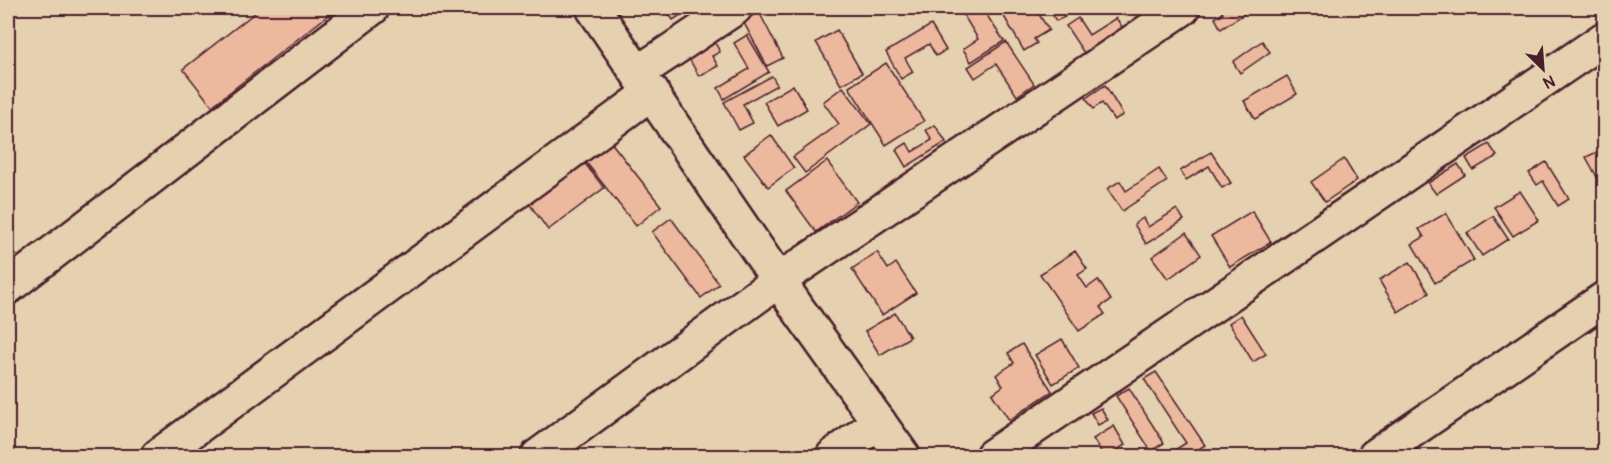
<svg xmlns="http://www.w3.org/2000/svg" width="1612" height="464" viewBox="0 0 1612 464" font-family="Pangolin,sans-serif">
	<rect width="100%" height="100%" fill="#e5d0af"/>
	<filter id="ink" filterUnits="userSpaceOnUse"><feTurbulence type="fractalNoise" baseFrequency=".0167" numOctaves="2"/><feDisplacementMap in="SourceGraphic" scale="12" xChannelSelector="R" yChannelSelector="G"/><feConvolveMatrix kernelMatrix="1 2 1 2 8 2 1 2 1" color-interpolation-filters="sRGB"/></filter>
	<g filter="url(#ink)">
		<g fill="#ecb89e" stroke="#4a1f2b" stroke-width="1.5">
			<polygon points="261,8 336,9 212,106 183,69"/>
			<polygon points="665,8 692,8 673,20"/>
			<polygon points="973,8 982,8 1004,41 971,62 963,49 978,39 963,14"/>
			<polygon points="1011,8 1035,8 1049,30 1034,39 1037,43 1024,51 1002,13"/>
			<polygon points="1049,8 1060,8 1065,17 1056,21"/>
			<polygon points="1222,8 1240,8 1244,14 1221,29 1215,18 1223,13 1220,9"/>
			<polygon points="759,12 783,58 767,66 743,21"/>
			<polygon points="1078,18 1089,35 1116,18 1123,28 1084,53 1066,26"/>
			<polygon points="931,25 946,50 936,56 929,44 905,58 913,72 901,79 886,52"/>
			<polygon points="837,30 862,73 841,85 816,42"/>
			<polygon points="711,35 720,52 712,56 718,66 699,76 684,50"/>
			<polygon points="747,35 769,72 724,99 718,88 749,69 734,43"/>
			<polygon points="1262,41 1270,52 1240,73 1233,62"/>
			<polygon points="1006,42 1034,84 1017,96 996,64 975,78 968,67"/>
			<polygon points="886,63 924,121 886,145 849,87"/>
			<polygon points="772,76 777,85 743,104 753,123 739,130 724,102"/>
			<polygon points="1287,76 1297,94 1255,119 1244,101"/>
			<polygon points="793,85 807,109 778,126 764,102"/>
			<polygon points="1105,85 1123,115 1114,120 1102,103 1093,109 1086,98"/>
			<polygon points="843,87 871,124 805,173 793,157 839,124 823,102"/>
			<polygon points="935,125 946,142 906,167 896,150 907,143 912,152 932,140 926,130"/>
			<polygon points="771,135 794,168 768,187 744,155"/>
			<polygon points="610,141 661,206 636,226 585,161"/>
			<polygon points="1489,144 1497,156 1473,170 1466,158"/>
			<polygon points="1211,152 1231,183 1222,188 1209,166 1186,180 1180,171"/>
			<polygon points="1597,152 1601,159 1604,157 1604,172 1597,177 1586,157"/>
			<polygon points="1344,159 1357,180 1325,202 1311,182"/>
			<polygon points="583,161 604,188 548,230 528,202"/>
			<polygon points="827,161 857,202 816,232 786,191"/>
			<polygon points="1546,162 1569,199 1558,206 1543,181 1537,185 1529,173"/>
			<polygon points="1458,164 1465,175 1436,194 1428,183"/>
			<polygon points="1159,169 1167,181 1122,211 1107,189 1120,181 1126,191"/>
			<polygon points="1520,191 1539,220 1513,236 1494,207"/>
			<polygon points="1177,209 1184,220 1146,244 1134,224 1143,218 1148,227"/>
			<polygon points="1252,211 1271,242 1230,267 1211,236"/>
			<polygon points="1446,213 1474,260 1435,283 1412,244 1424,237 1419,229"/>
			<polygon points="1493,216 1508,239 1482,256 1467,233"/>
			<polygon points="671,218 719,284 701,298 652,232"/>
			<polygon points="1186,233 1201,255 1168,279 1152,257"/>
			<polygon points="1075,251 1087,269 1078,275 1087,288 1098,280 1111,300 1100,307 1105,314 1079,331 1040,274"/>
			<polygon points="877,252 888,269 896,263 916,293 882,315 852,269"/>
			<polygon points="1410,262 1429,293 1398,312 1379,280"/>
			<polygon points="895,313 910,337 880,355 865,331"/>
			<polygon points="1241,315 1266,354 1253,362 1229,323"/>
			<polygon points="1062,339 1079,368 1053,384 1035,355"/>
			<polygon points="1022,344 1052,391 1009,420 992,394 1003,386 996,375 1014,363 1008,353"/>
			<polygon points="1156,372 1205,445 1188,456 1165,456 1186,443 1144,379"/>
			<polygon points="1129,388 1164,443 1151,451 1116,396"/>
			<polygon points="1101,408 1108,420 1098,425 1091,413"/>
			<polygon points="1114,426 1125,445 1107,456 1104,456 1093,439"/>
		</g>
		<g fill="none" stroke-linecap="round" stroke-linejoin="round">
			<g stroke="#4a1f2b" stroke-width="38">
				<g id="minor">
					<polyline points="593,8 798,309 903,456"/>
					<polyline points="639,72 735,8"/>
					<polyline points="8,287 372,8"/>
					<polyline points="158,456 652,92"/>
					<polyline points="538,456 779,280 1183,8"/>
					<polyline points="833,456 879,422"/>
					<polyline points="992,456 1604,39"/>
					<polyline points="1375,456 1604,299"/>
				</g>
			</g>
			<use href="#minor" stroke="#e5d0af" stroke-width="33"/>
		</g>
	</g>
	<rect width="1612" height="464" fill="none" stroke="#e5d0af" stroke-width="30"/>
	<rect x="15" y="15" width="1582" height="434" fill="none" stroke="#4a1f2b" stroke-width="2" filter="url(#ink)"/>
	<g transform="translate(1543 69) rotate(155)" stroke="#e5d0af" stroke-width="4.5" paint-order="stroke">
	<path d="M0-4.5L10 22L0 15L-10 22Z" fill="#4a1f2b"/>
	<text y="-9" font-size="16" font-weight="bold" text-anchor="middle" fill="#4a1f2b">N</text>
	</g>
</svg>
